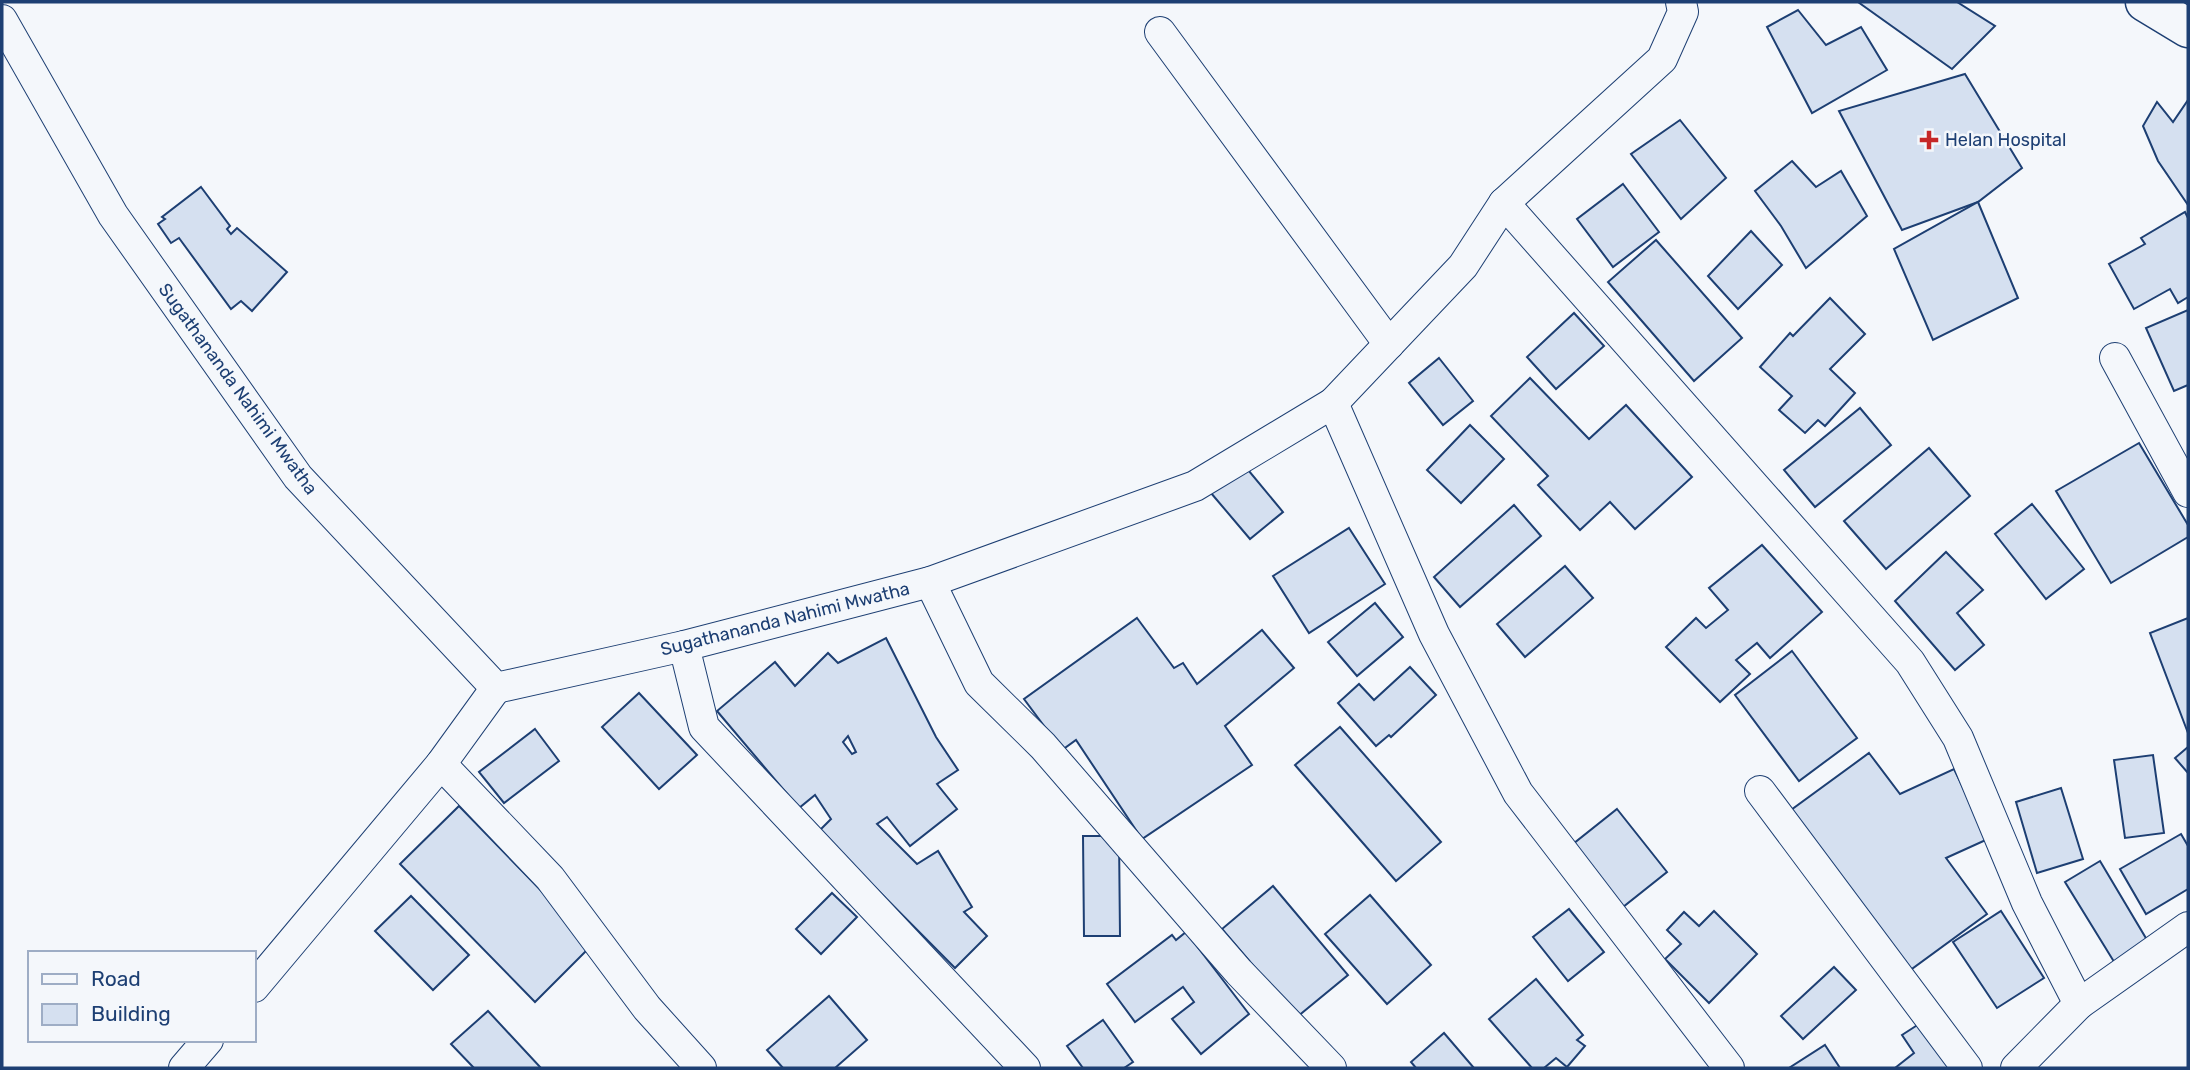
<svg xmlns="http://www.w3.org/2000/svg" width="2190" height="1070" viewBox="0 0 2190 1070" font-family="Rubik,sans-serif">
	<rect width="100%" height="100%" fill="#f4f7fb"/>
	<g fill="#d5e0f0" stroke="#1d3f73" stroke-width="2" fill-rule="evenodd">
		<polygon points="1858,2 1957,2 1995,26 1952,69"/>
		<polygon points="1798,10 1826,45 1861,27 1887,70 1812,113 1767,27"/>
		<polygon points="1965,74 2022,168 1978,202 1902,230 1839,111"/>
		<polygon points="2188,100 2188,205 2158,161 2143,126 2157,102 2173,122"/>
		<polygon points="1680,120 1726,178 1681,219 1631,154"/>
		<polygon points="1792,161 1816,187 1841,171 1867,216 1806,268 1781,226 1755,191"/>
		<polygon points="1623,184 1659,232 1613,267 1577,219"/>
		<polygon points="201,187 230,226 227,229 231,234 237,228 287,272 252,311 241,301 231,309 179,238 171,243 158,224 165,219 162,217"/>
		<polygon points="1978,202 2018,298 1933,340 1894,249"/>
		<polygon points="2185,212 2188,218 2188,297 2178,303 2170,289 2134,309 2109,264 2145,244 2141,238"/>
		<polygon points="1751,231 1782,265 1738,309 1708,276"/>
		<polygon points="1656,240 1742,338 1694,381 1608,282"/>
		<polygon points="1830,298 1865,334 1830,369 1855,393 1825,426 1818,420 1805,433 1779,410 1792,396 1760,367 1790,333 1793,336"/>
		<polygon points="2188,310 2188,385 2174,391 2146,328"/>
		<polygon points="1574,313 1604,346 1556,389 1527,357"/>
		<polygon points="1439,358 1473,401 1443,425 1409,383"/>
		<polygon points="1530,378 1589,439 1626,405 1692,477 1635,529 1610,502 1580,530 1538,485 1548,476 1491,416"/>
		<polygon points="1860,408 1891,445 1815,507 1784,470"/>
		<polygon points="1470,425 1504,459 1461,503 1427,470"/>
		<polygon points="2139,443 2188,525 2188,537 2111,583 2056,491"/>
		<polygon points="1929,448 1970,496 1886,569 1844,521"/>
		<polygon points="1244,465 1283,512 1250,539 1211,493"/>
		<polygon points="2032,504 2084,569 2046,599 1995,534"/>
		<polygon points="1514,505 1541,536 1460,607 1434,577"/>
		<polygon points="1349,528 1385,584 1309,633 1273,576"/>
		<polygon points="1762,545 1822,612 1770,658 1757,643 1736,660 1750,674 1720,702 1666,647 1696,618 1706,628 1728,610 1709,588"/>
		<polygon points="1946,552 1983,590 1957,613 1984,645 1955,670 1895,601"/>
		<polygon points="1565,566 1593,598 1525,657 1497,624"/>
		<polygon points="1375,603 1403,637 1357,676 1328,642"/>
		<polygon points="1137,618 1174,668 1183,663 1197,684 1262,630 1294,668 1225,726 1252,765 1142,839 1076,740 1062,750 1024,699"/>
		<polygon points="2188,618 2188,733 2150,633"/>
		<path d="M886,638L936,737L958,770L937,784L957,809L910,846L887,817L877,824L917,864L938,851L972,907L964,912L987,936L955,968L819,831L831,819L815,795L799,808L717,711L775,662L795,686L828,653L838,663ZM848,736L856,752L852,754L843,742Z"/>
		<polygon points="1792,651 1857,738 1799,781 1735,695"/>
		<polygon points="1410,667 1436,695 1391,737 1389,735 1376,746 1338,703 1359,684 1374,700"/>
		<polygon points="639,693 697,755 659,789 602,727"/>
		<polygon points="1340,727 1441,842 1396,881 1295,765"/>
		<polygon points="535,729 559,761 504,803 479,772"/>
		<polygon points="2188,747 2188,773 2175,758"/>
		<polygon points="1869,753 1900,794 1954,769 1988,839 1946,858 1987,914 1909,971 1791,810"/>
		<polygon points="2153,755 2164,833 2125,838 2114,760"/>
		<polygon points="2061,788 2083,859 2037,873 2016,802"/>
		<polygon points="459,806 593,944 535,1002 400,864"/>
		<polygon points="1617,809 1667,872 1623,907 1573,844"/>
		<polygon points="2181,834 2188,846 2188,889 2146,914 2120,869"/>
		<polygon points="1083,836 1119,836 1120,936 1084,936"/>
		<polygon points="2100,861 2150,945 2116,965 2065,882"/>
		<polygon points="1273,886 1348,975 1297,1017 1222,929"/>
		<polygon points="832,893 857,917 821,954 796,929"/>
		<polygon points="1370,895 1431,965 1387,1004 1325,934"/>
		<polygon points="411,896 469,955 433,990 375,931"/>
		<polygon points="1569,909 1604,952 1568,981 1533,937"/>
		<polygon points="1714,911 1757,954 1709,1003 1665,959 1681,944 1667,930 1684,912 1699,926"/>
		<polygon points="2001,911 2044,978 1997,1008 1953,942"/>
		<polygon points="1186,932 1249,1014 1201,1054 1172,1019 1194,1002 1183,987 1135,1022 1107,984 1172,935 1176,940"/>
		<polygon points="1834,967 1856,990 1803,1039 1781,1016"/>
		<polygon points="1536,979 1583,1035 1577,1040 1585,1046 1567,1067 1556,1058 1544,1068 1532,1068 1489,1019"/>
		<polygon points="829,996 867,1040 835,1068 783,1068 767,1050"/>
		<polygon points="488,1011 541,1068 474,1068 451,1044"/>
		<polygon points="1103,1020 1133,1062 1124,1068 1083,1068 1067,1046"/>
		<polygon points="1919,1024 1952,1068 1895,1068 1914,1053 1902,1035"/>
		<polygon points="1444,1033 1474,1068 1416,1068 1411,1062"/>
		<polygon points="1825,1045 1840,1068 1789,1068"/>
	</g>
	<g fill="none" stroke-linecap="round" stroke-linejoin="round">
		<g stroke="#1d3f73" stroke-width="32">
			<g id="minor">
				<polyline points="2,20 113,215 298,477 496,688 684,646 930,582 1195,486 1333,403 1463,266 1504,203 1662,59 1683,12 1681,2"/>
				<polyline points="1160,32 1389,344"/>
				<polyline points="1504,203 1910,662 1958,738 2027,903 2079,1004"/>
				<polyline points="2115,358 2188,492"/>
				<polyline points="1333,403 1434,634 1518,793 1729,1068"/>
				<polyline points="930,582 979,683 1043,746 1239,972 1331,1068"/>
				<polyline points="684,646 704,727 1025,1068"/>
				<polyline points="441,764 550,878 647,1008 701,1068"/>
				<polyline points="1760,791 1967,1068"/>
				<polyline points="254,987 441,764 496,688"/>
				<polyline points="184,1068 208,1040"/>
				<polyline points="2016,1068 2079,1004 2188,927"/>
			</g>
		</g>
		<g stroke="#1d3f73" stroke-width="41">
			<polyline id="trunk" points="2145,2 2188,28"/>
		</g>
		<use href="#minor" stroke="#f4f7fb" stroke-width="30"/>
		<use href="#trunk" stroke="#f4f7fb" stroke-width="38"/>
	</g>
	<path fill="#c62828" stroke="#f4f7fb" stroke-width="2.5" d="M1925.5 129.5h7v7h7v7h-7v7h-7v-7h-7v-7h7z"/>
	<g text-anchor="middle" dominant-baseline="central" stroke-width="5" stroke-linejoin="round" paint-order="stroke">
		<g font-size="18" fill="#1d3f73" stroke="#f4f7fb" text-anchor="start">
			<text x="1945" y="140">Helan Hospital</text>
		</g>
		<g font-size="18" fill="#1d3f73" stroke="#f4f7fb">
			<text transform="translate(238 389) rotate(54)">Sugathananda Nahimi Mwatha</text>
			<text transform="translate(785 619) rotate(-14)">Sugathananda Nahimi Mwatha</text>
		</g>
	</g>
	<rect width="2190" height="1070" fill="none" stroke="#1d3f73" stroke-width="7"/>
	<rect x="28" y="951" width="228" height="91" fill="#f4f7fb" stroke="#9eadc5" stroke-width="2"/>
	<rect x="42" y="974" width="35" height="10" fill="#f4f7fb" stroke="#9eadc5" stroke-width="2"/>
	<text x="91" y="986" font-size="21" fill="#1d3f73">Road</text>
	<rect x="42" y="1004" width="35" height="21" fill="#d5e0f0" stroke="#9eadc5" stroke-width="2"/>
	<text x="91" y="1021" font-size="21" fill="#1d3f73">Building</text>
</svg>
